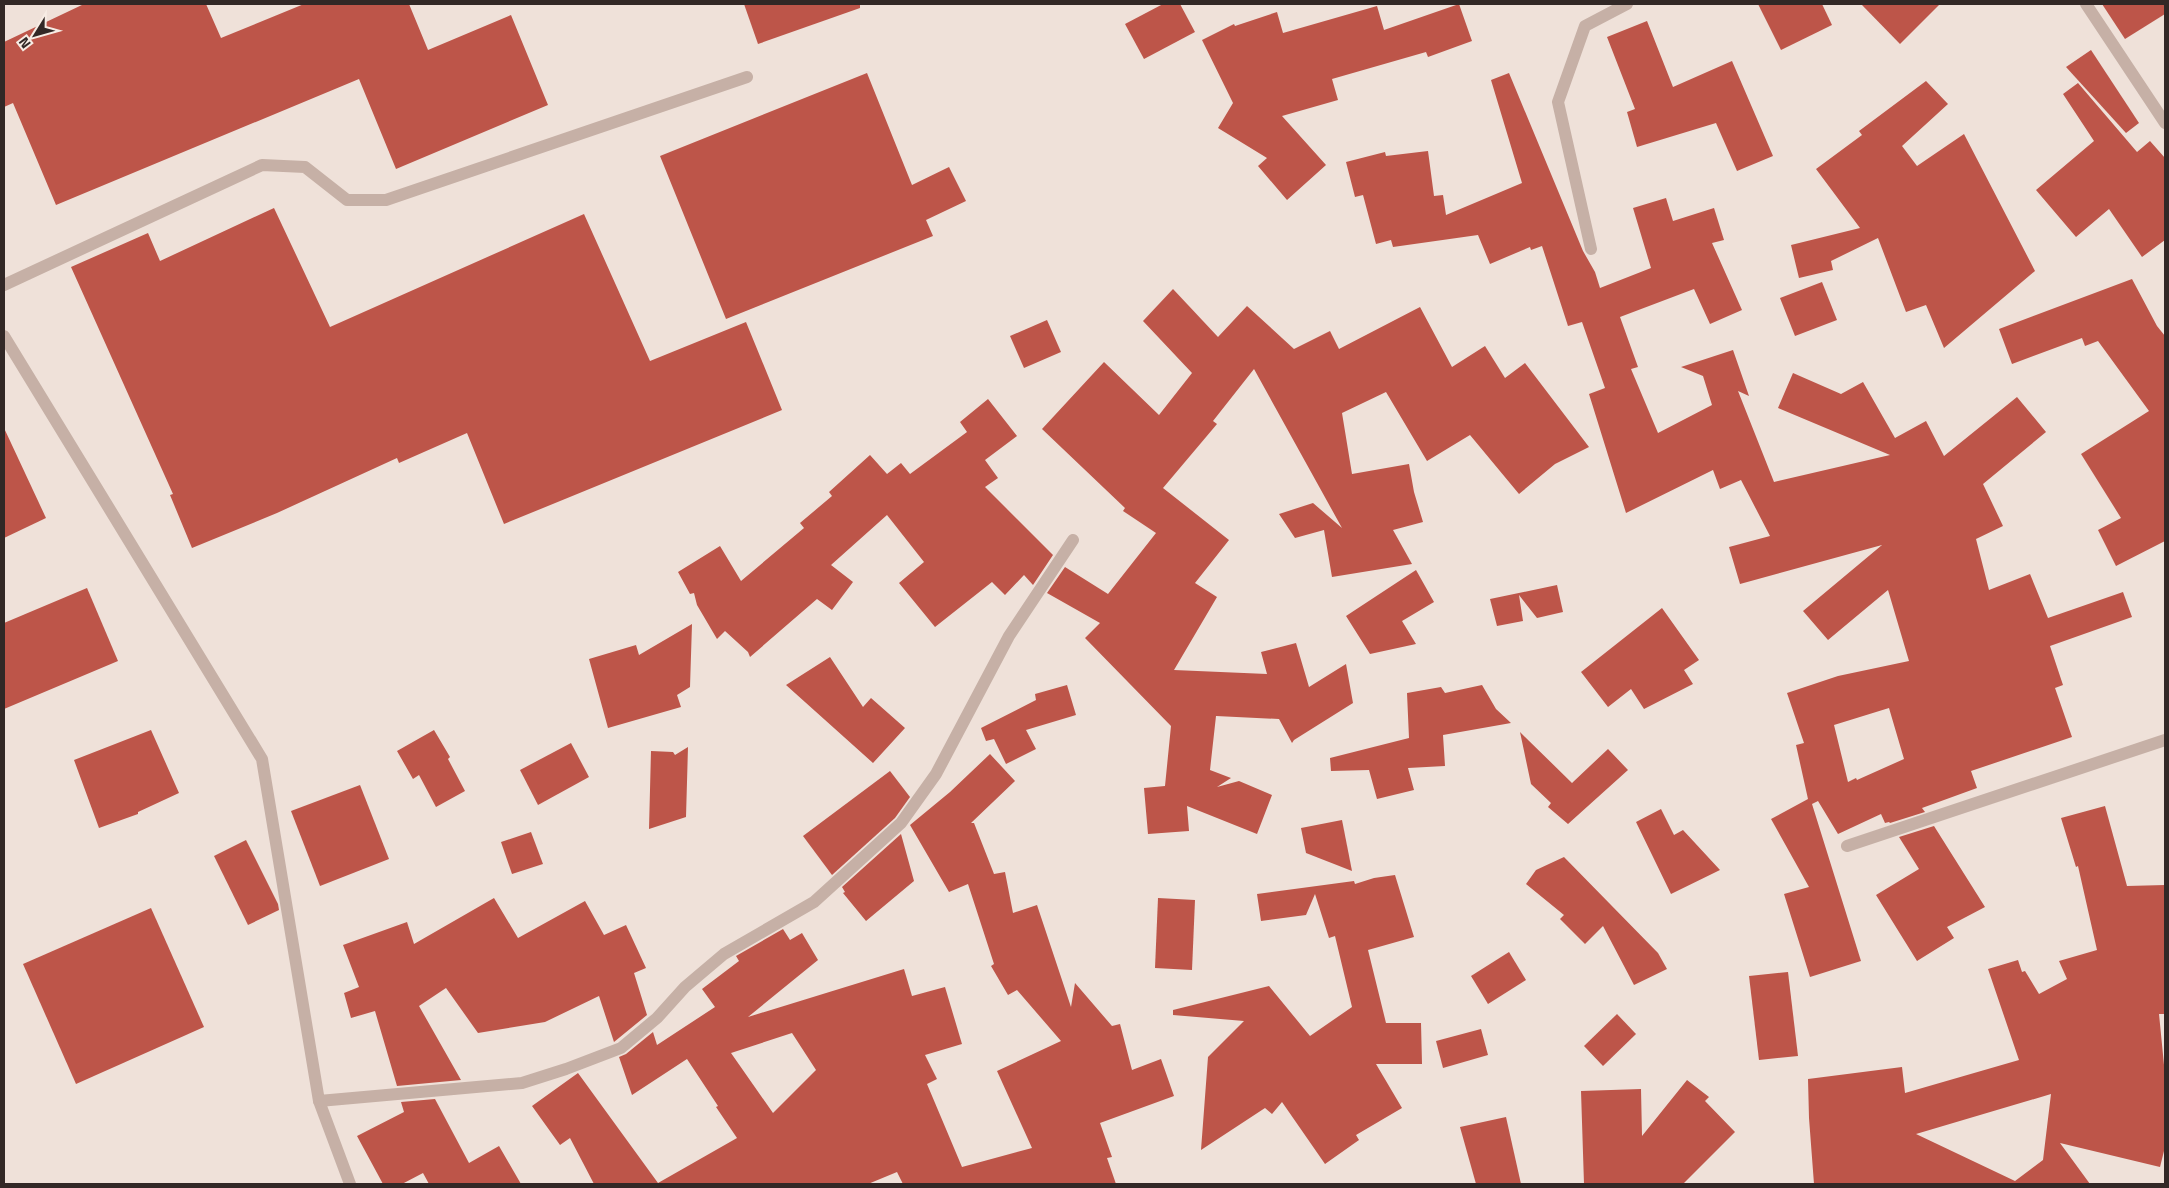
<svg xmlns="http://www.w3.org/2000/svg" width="2169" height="1188" viewBox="0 0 2169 1188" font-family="'Titillium Web',sans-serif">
	<rect width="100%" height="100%" fill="#efe1d9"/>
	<g fill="#bd5549" fill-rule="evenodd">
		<polygon points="84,4 206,4 221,38 304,4 409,4 428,50 511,15 548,105 396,169 359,79 56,205 13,103 4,107 4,42"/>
		<polygon points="744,4 860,4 860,8 758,44"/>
		<polygon points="1163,4 1180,4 1195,32 1144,59 1125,24"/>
		<polygon points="1459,4 1472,41 1428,57 1426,52 1332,79 1338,100 1282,116 1326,165 1287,200 1258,166 1267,158 1218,128 1233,103 1202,40 1234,24 1235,26 1277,12 1283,33 1377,6 1384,30"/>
		<polygon points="1758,4 1822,4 1832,25 1781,50"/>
		<polygon points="1861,4 1940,4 1900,44"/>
		<polygon points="2102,4 2165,4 2165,14 2125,39"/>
		<polygon points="1647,21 1673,87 1732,61 1773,156 1737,171 1716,123 1637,147 1627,112 1635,109 1607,37"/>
		<polygon points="2091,50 2139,123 2126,133 2066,67"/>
		<polygon points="867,73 912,185 949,167 966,201 926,220 933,236 726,319 660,156"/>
		<path d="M1509,73L1583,251L1595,272L1600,288L1651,268L1633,208L1666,198L1673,221L1714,208L1724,240L1712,243L1742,310L1710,324L1694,289L1620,317L1638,367L1631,369L1658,433L1712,405L1703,376L1681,367L1733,350L1749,396L1738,391L1774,482L1890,455L1778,408L1793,373L1841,394L1863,382L1895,438L1926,421L1944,456L2017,397L2046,432L1983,484L2003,526L1976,539L1989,590L2030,574L2048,618L2123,592L2132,617L2050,646L2063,685L2055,688L2072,737L1971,771L1977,788L1922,808L1925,812L1890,823L1889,822L1885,823L1881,814L1838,834L1818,801L1812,804L1861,961L1810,977L1784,894L1809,887L1771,819L1808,799L1796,745L1804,743L1787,693L1838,676L1909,661L1888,590L1828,640L1803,611L1882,545L1740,584L1729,547L1770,536L1741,480L1720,489L1713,470L1626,513L1589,394L1605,388L1582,322L1568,326L1542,246L1531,250L1530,247L1490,264L1478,235L1393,247L1391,240L1376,244L1363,195L1355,197L1346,162L1385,152L1386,156L1428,151L1434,196L1443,195L1446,215L1522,183L1491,80ZM1889,708L1904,759L1857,780L1856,778L1848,782L1834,725Z"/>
		<polygon points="1926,81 1948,104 1902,146 1917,166 1964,134 2035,271 1944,348 1926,305 1906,312 1878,238 1831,261 1833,270 1799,278 1791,245 1860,228 1816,169 1862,135 1859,131"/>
		<polygon points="2078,83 2137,152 2150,141 2165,158 2165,240 2142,257 2109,209 2076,237 2036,190 2094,141 2063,94"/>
		<polygon points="274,208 330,327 584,214 650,361 746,322 782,410 504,524 467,433 399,463 397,458 277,513 192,548 170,495 173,494 71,267 148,233 160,261"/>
		<polygon points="2132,279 2157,326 2165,336 2165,541 2116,566 2098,530 2121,518 2081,454 2149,411 2098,341 2085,346 2082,338 2012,364 1999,329"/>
		<polygon points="1822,282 1837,320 1795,336 1780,298"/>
		<polygon points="1173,289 1218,337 1247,306 1294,349 1330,331 1339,349 1420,307 1452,367 1485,346 1505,378 1525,363 1589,447 1555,464 1519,494 1470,435 1427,461 1386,392 1342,413 1352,474 1409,464 1414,492 1423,522 1393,530 1412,564 1332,577 1324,530 1295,538 1279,514 1313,503 1342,528 1254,369 1213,421 1217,424 1163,488 1229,540 1195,583 1217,597 1174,670 1267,674 1261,652 1296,643 1309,687 1346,664 1353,703 1294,740 1292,743 1279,719 1216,716 1210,770 1231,778 1217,787 1239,781 1272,795 1257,834 1187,806 1189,831 1148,834 1144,788 1165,786 1171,726 1085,638 1100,623 1047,593 1065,567 1108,594 1156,533 1123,511 1125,508 1042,429 1104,362 1159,415 1192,373 1143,321"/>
		<polygon points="1047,320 1061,352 1024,368 1010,336"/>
		<polygon points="988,399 1017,436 985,460 998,478 985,487 1053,555 1033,585 1024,575 1005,595 992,582 935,627 899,583 924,562 887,515 831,565 853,582 832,610 817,599 750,657 748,652 725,631 717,639 697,605 694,593 690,594 678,572 720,546 741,581 804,528 800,523 832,496 829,492 870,455 887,474 901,463 910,474 967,432 960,422"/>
		<polygon points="4,428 46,518 4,538"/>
		<polygon points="1416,570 1434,602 1402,621 1416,644 1370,654 1346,616"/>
		<polygon points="1557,585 1563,612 1537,618 1519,595 1523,621 1497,626 1490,599"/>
		<polygon points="87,588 118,661 4,709 4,623"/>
		<polygon points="1662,608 1699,660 1684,670 1693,684 1644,709 1631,689 1608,707 1581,672"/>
		<polygon points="692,624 690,687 677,695 681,707 608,728 589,659 636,645 639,655"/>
		<polygon points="830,657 863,707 871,698 905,728 873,763 786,685"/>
		<polygon points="1067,685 1076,715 1026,730 1036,749 1006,764 994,739 986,741 981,728 1036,700 1035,694"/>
		<polygon points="1482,685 1496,709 1511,723 1443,735 1445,766 1408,768 1414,790 1377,799 1369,770 1331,771 1330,758 1409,738 1407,693 1441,687 1445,693"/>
		<polygon points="151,730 179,793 138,812 138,814 99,828 74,760"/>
		<polygon points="434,730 450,757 448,759 465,791 436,807 419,775 413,779 397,751"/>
		<polygon points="1520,732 1572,783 1608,749 1628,770 1568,824 1548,807 1551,803 1531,784"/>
		<polygon points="571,743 589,777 538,805 520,770"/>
		<polygon points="688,747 686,817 649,829 651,751 673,752 675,755"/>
		<path d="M990,754L1015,781L971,823H974L994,874L1005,872L1013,913L1037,905L1071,1007L1075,983L1112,1026L1120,1024L1132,1070L1161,1059L1174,1096L1100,1123L1112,1157L1107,1158L1116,1184H903L897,1172L868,1184H594L570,1138L560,1145L532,1106L578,1073L658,1183L737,1138L716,1107L718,1106L687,1059L632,1095L619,1057L626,1054L653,1032L657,1045L715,1007L702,989L739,961L736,956L783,929L790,940L802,933L818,960L748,1017L904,969L912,996L945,987L962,1044L925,1055L937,1079L927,1084L962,1167L1032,1148L997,1071L1061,1041L1017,990L1008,995L991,966L994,964L968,884L949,892L910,825L950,792ZM792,1033L816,1070L773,1113L731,1053Z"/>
		<polygon points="890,771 910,797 895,818 832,875 803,836"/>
		<polygon points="360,785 389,859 320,886 291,811"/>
		<path d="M2105,806L2127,886L2165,885V1014H2159L2165,1075V1147L2160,1167L2060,1143L2090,1184H1814L1809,1118L1808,1079L1902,1067L1905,1093L2019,1060L1988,969L2018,960L2022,972L2025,971L2039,994L2067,979L2059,961L2097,950L2078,866L2076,867L2061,818ZM2051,1094L2043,1160L2015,1181L1916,1134Z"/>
		<polygon points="1661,809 1674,835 1683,830 1720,870 1671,894 1636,822"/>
		<polygon points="1342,820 1352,871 1306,853 1301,828"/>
		<polygon points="1934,826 1985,907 1947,927 1954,938 1917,961 1876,895 1919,869 1899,837"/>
		<polygon points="531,832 543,864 512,874 501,842"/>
		<polygon points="901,834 914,881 866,921 843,893 845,892 842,887"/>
		<polygon points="246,840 278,904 279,910 248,925 214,856"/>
		<polygon points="1564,857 1658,953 1667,969 1634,985 1603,926 1585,944 1560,919 1564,915 1526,884 1536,870"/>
		<polygon points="1395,875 1414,937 1368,950 1386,1023 1421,1023 1422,1064 1376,1064 1402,1108 1356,1135 1359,1140 1325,1164 1282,1102 1272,1114 1265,1108 1201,1150 1208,1057 1244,1021 1173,1015 1173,1010 1269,986 1310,1036 1352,1007 1335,936 1329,938 1315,894 1306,915 1261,921 1257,894 1354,881 1355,884 1374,878"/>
		<polygon points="494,898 518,938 585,901 604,935 626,925 646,968 634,973 647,1015 614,1042 599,996 545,1022 478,1033 446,988 419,1006 461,1080 397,1086 375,1011 351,1018 344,993 359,987 343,945 407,922 414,944"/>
		<polygon points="1158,898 1195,900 1192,970 1155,968"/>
		<polygon points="151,908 204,1027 76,1084 23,964"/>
		<polygon points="1509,952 1526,980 1488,1004 1471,976"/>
		<polygon points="1788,972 1798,1056 1759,1060 1749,976"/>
		<polygon points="1617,1014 1636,1034 1603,1066 1584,1046"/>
		<polygon points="1481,1029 1488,1055 1443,1068 1436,1041"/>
		<polygon points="1687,1080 1709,1097 1705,1101 1735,1132 1683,1184 1584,1184 1581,1091 1641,1089 1642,1136"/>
		<polygon points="435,1099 469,1163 499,1146 521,1184 429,1184 423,1173 402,1184 383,1184 357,1136 404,1112 401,1102"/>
		<polygon points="1506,1117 1521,1184 1476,1184 1460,1127"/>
	</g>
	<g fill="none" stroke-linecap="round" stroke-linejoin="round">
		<polyline stroke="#c6b0a6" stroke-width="12" points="4,285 262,165 305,167 347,200 386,200 747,77"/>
		<g stroke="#c6b0a6" stroke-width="12">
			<polyline points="2086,4 2165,123"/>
			<polyline points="1591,249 1558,102 1585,26 1627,4"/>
			<polyline points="4,336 262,759 319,1101 350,1184"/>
			<polyline points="1847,846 2165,740"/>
			<polyline points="319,1101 522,1083 566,1069 621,1048 657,1018 685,987 724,954 814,902 901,823 936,774 1009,636 1073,540"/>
		</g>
	</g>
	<rect width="2169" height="1188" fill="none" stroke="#322826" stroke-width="10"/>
	<g transform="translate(35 35) rotate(233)" stroke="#f7ece4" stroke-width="4" paint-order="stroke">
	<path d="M0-4L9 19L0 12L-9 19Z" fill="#322826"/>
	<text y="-8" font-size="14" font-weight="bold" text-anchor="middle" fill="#322826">N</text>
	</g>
</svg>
